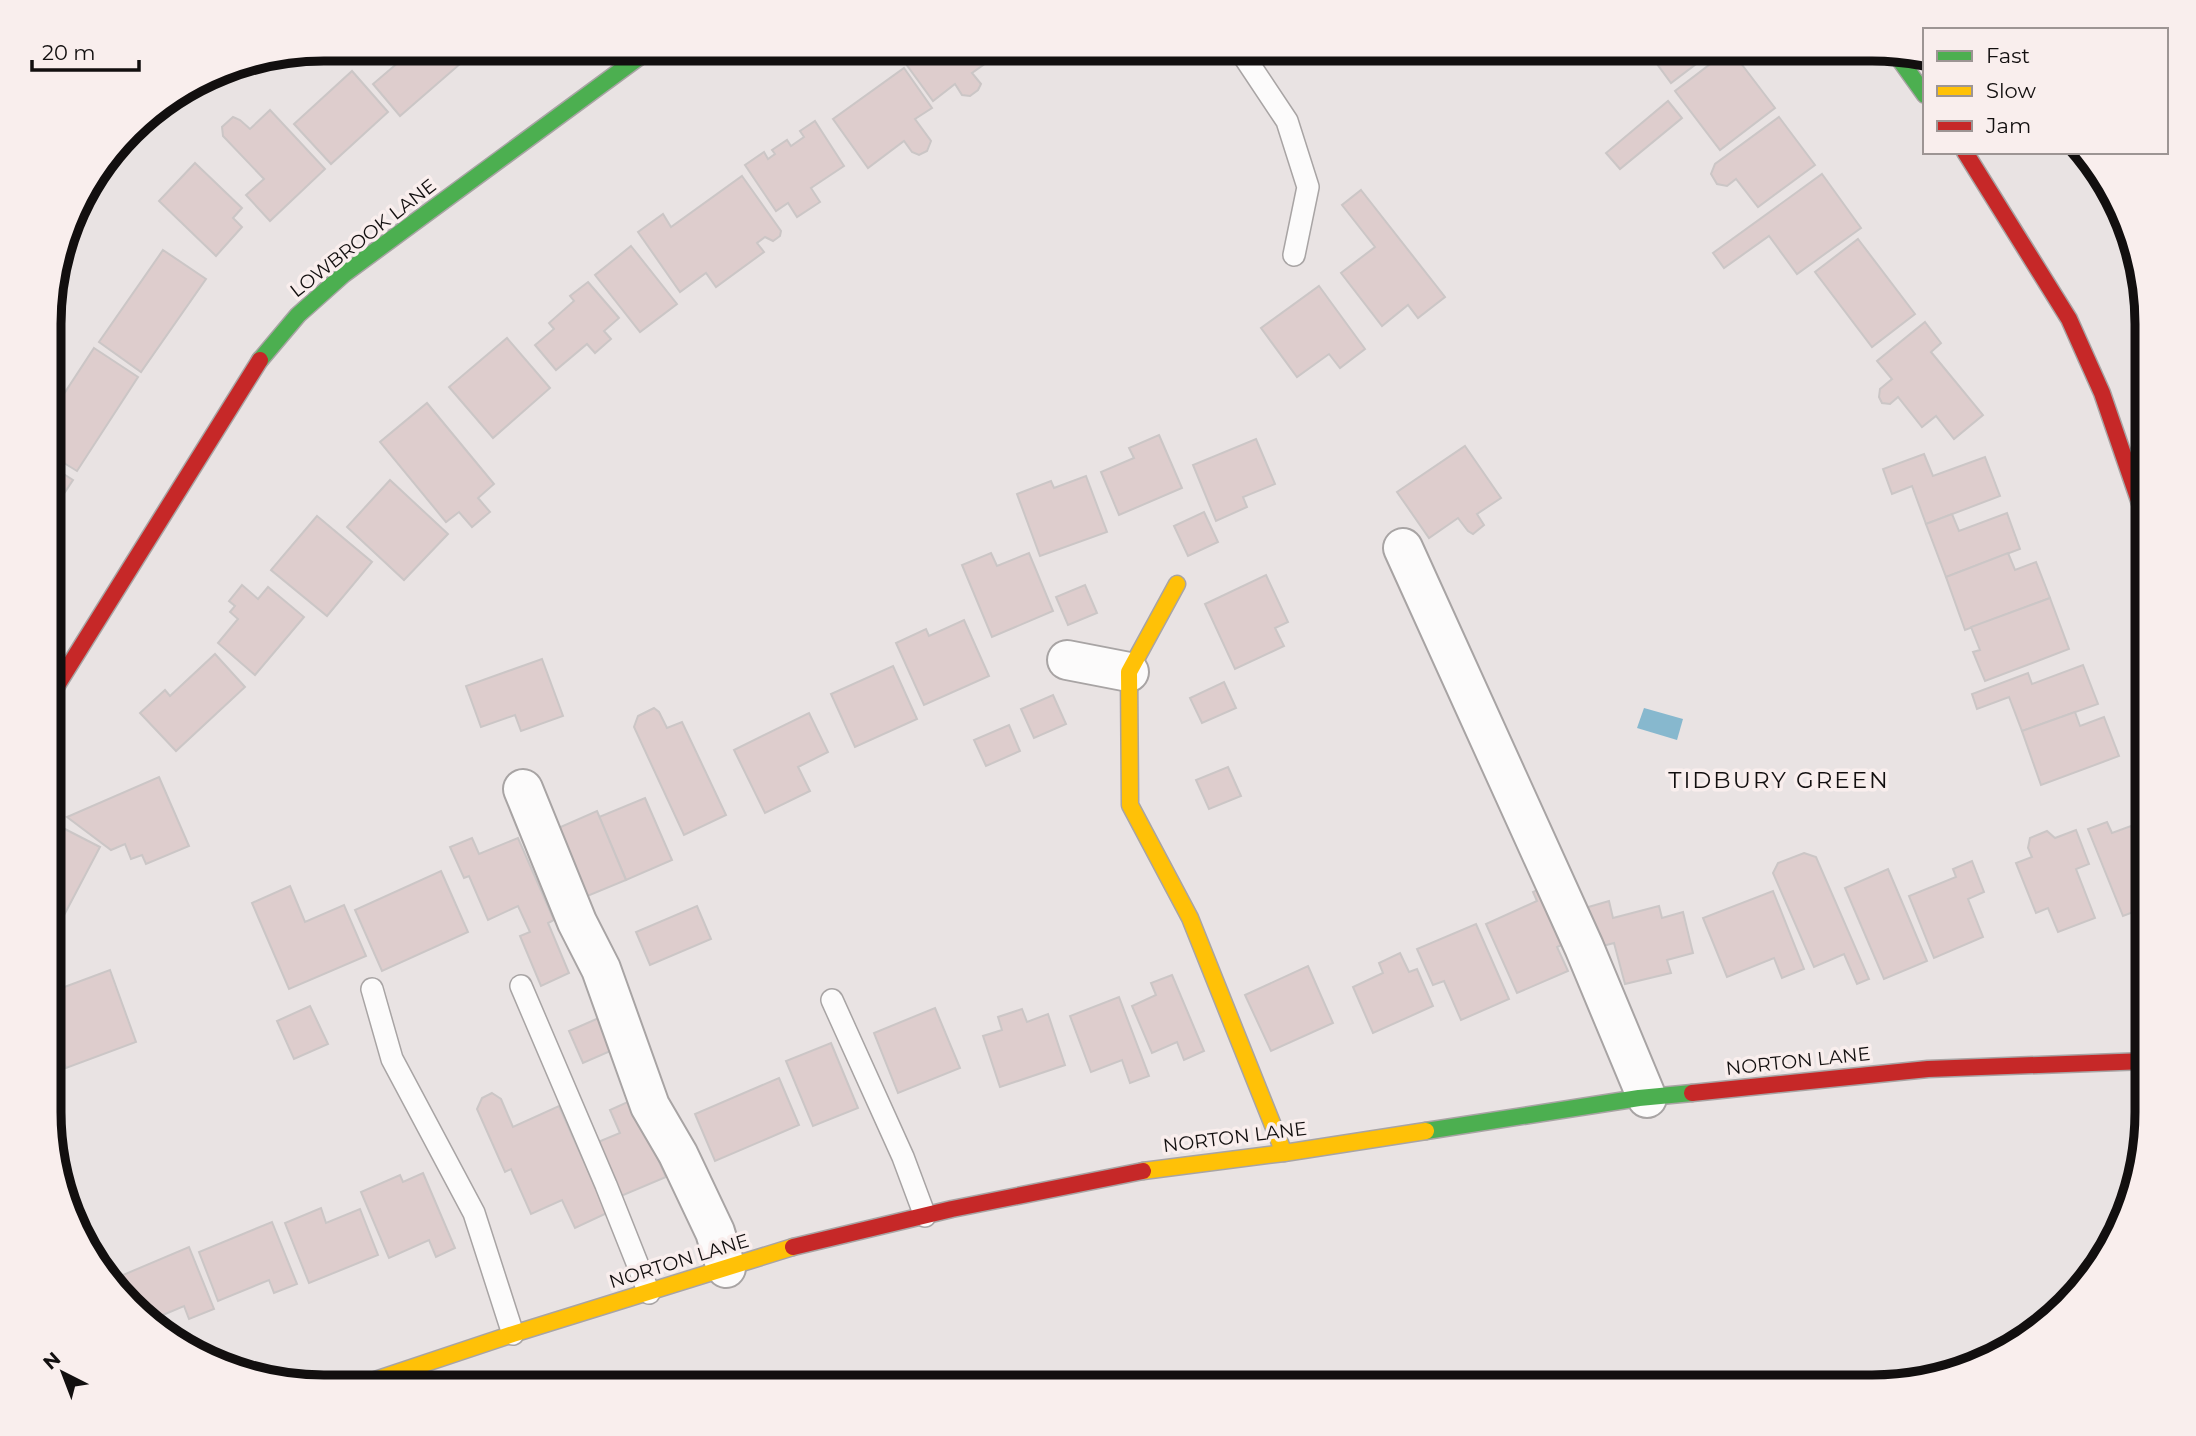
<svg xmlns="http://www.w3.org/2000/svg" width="2196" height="1436" viewBox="0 0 2196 1436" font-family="Montserrat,sans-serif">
	<rect width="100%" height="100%" fill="#e9e3e3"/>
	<polygon fill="#87b8ce" points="1644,708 1683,719 1677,740 1637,728"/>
	<g fill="#decdcd" stroke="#cbc6c6" stroke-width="2">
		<polygon points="414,49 447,49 460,64 400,116 373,84"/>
		<polygon points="447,49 478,49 460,64"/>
		<polygon points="904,49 986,49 993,58 972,73 981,84 978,90 970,96 962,95 955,84 933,101 898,53"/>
		<polygon points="1646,49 1716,49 1671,83"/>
		<polygon points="1730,49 1775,108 1720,150 1675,91"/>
		<polygon points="904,68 932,108 915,119 931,141 927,151 919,155 912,152 904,141 868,168 833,119"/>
		<polygon points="352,71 388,112 331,164 294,124"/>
		<polygon points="1668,101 1682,118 1620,169 1606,153"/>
		<polygon points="270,110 325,169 270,221 246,195 264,179 223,136 222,127 233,117 240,120 250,129"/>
		<polygon points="1779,117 1815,165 1758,207 1736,179 1727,186 1717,184 1711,174 1715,164"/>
		<polygon points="815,121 844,166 811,188 820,202 797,217 788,203 776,211 745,165 764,152 768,159 775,154 772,150 787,140 791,146 804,137 800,131"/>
		<polygon points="195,163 242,208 233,218 242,227 216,256 159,201"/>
		<polygon points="1822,174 1861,228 1797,274 1769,236 1724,268 1713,253"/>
		<polygon points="742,176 781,231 780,236 773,241 765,237 757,243 764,252 716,287 706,273 680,292 638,232 663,214 671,227"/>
		<polygon points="1361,190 1445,297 1418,318 1408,305 1382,326 1341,273 1375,247 1342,205"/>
		<polygon points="1858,239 1915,314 1872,347 1815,272"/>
		<polygon points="631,246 677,304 640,332 595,275"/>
		<polygon points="163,250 206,279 141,372 99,342"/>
		<polygon points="588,282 619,318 604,331 611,339 595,353 587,344 556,370 535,345 554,329 549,323 574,301 570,296"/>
		<polygon points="1319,286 1365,349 1340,368 1329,354 1297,377 1261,328"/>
		<polygon points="1925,322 1941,343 1931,352 1983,415 1954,439 1936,416 1922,427 1898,397 1890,404 1882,403 1879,397 1880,389 1892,379 1877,361"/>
		<polygon points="507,338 550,388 493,438 449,387"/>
		<polygon points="94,348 138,377 77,471 51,455 51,407 54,409"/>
		<polygon points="427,403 494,484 478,498 490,512 472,527 459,512 446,522 380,442"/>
		<polygon points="1159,435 1182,488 1119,515 1101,472 1134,458 1129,448"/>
		<polygon points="1256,439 1275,484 1243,497 1247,507 1216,521 1193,465"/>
		<polygon points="1465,446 1501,498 1477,514 1484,525 1473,534 1468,531 1458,518 1429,538 1397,492"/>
		<polygon points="1924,454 1933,476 1985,457 2000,496 1926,524 1912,486 1892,494 1883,469"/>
		<polygon points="51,466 73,480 51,513"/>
		<polygon points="1086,476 1107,532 1040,556 1017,494 1051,481 1054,488"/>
		<polygon points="390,480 448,534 404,580 347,527"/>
		<polygon points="1204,512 1218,542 1188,556 1174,526"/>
		<polygon points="2007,513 2020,549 1946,577 1926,524 1952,514 1959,531"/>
		<polygon points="317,516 372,562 327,616 271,570"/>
		<polygon points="991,553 997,566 1029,553 1053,611 992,637 962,565"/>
		<polygon points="2008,553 2015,570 2036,562 2050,598 1965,630 1946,577"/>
		<polygon points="1266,575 1288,622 1275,628 1284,646 1235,669 1205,604"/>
		<polygon points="242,585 258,599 268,587 304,617 255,675 218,643 238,619 230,612 235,606 229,601"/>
		<polygon points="1085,585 1097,613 1068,625 1056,597"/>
		<polygon points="2050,598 2069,649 1985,681 1973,652 1980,650 1971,627"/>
		<polygon points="964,620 989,676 924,705 896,643 926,629 929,636"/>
		<polygon points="215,654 245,687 176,751 140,713 165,690 170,696"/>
		<polygon points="542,659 563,716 521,731 515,715 481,727 466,686"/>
		<polygon points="2083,665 2098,704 2022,731 2009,697 1977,709 1972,694 2028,673 2032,684"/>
		<polygon points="893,666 917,719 855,747 831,694"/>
		<polygon points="1224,682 1236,708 1202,723 1190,698"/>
		<polygon points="1053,695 1066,724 1034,738 1021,709"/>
		<polygon points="654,708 659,712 667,728 682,722 726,815 684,835 634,727 638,716"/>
		<polygon points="2075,712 2080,726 2104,717 2119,756 2041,785 2022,731"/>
		<polygon points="809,713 828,752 798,767 810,791 765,813 734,750"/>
		<polygon points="1009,725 1020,751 986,766 974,740"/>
		<polygon points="1228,767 1241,796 1209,809 1196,780"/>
		<polygon points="159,777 189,846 146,864 142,855 131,859 125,844 111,850 67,817"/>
		<polygon points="645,798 672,860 626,880 599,817"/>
		<polygon points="597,811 626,880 585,897 556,829"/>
		<polygon points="2107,822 2112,833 2131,826 2146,861 2146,907 2123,916 2088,829"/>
		<polygon points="61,827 100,847 52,938 51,844"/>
		<polygon points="2076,830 2089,864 2076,869 2095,918 2058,932 2048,908 2036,913 2016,863 2032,857 2028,848 2030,838 2047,831 2055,838"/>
		<polygon points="472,838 479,854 518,838 554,920 548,923 569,973 541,986 520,936 530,932 518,906 488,920 469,876 464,878 450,847"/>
		<polygon points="1804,853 1816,857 1869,979 1857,984 1844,954 1814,967 1773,873 1778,863"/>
		<polygon points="1972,861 1984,892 1968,899 1983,937 1934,958 1909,896 1956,877 1953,869"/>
		<polygon points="1888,869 1927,961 1884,979 1845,888"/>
		<polygon points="441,871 468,932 382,971 355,910"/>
		<polygon points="290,886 305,922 344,905 366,956 289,989 252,903"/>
		<polygon points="1544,887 1568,942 1557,947 1568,971 1517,993 1486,924 1537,901 1533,892"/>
		<polygon points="1773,891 1804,969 1782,978 1774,958 1727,977 1703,918"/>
		<polygon points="1609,901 1613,918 1659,906 1662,918 1683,912 1693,953 1667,960 1671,973 1625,984 1614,943 1595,948 1585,908"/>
		<polygon points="697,906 711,939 650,965 636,932"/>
		<polygon points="1476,924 1509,999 1461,1020 1444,981 1433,985 1417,949"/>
		<polygon points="1400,953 1409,972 1417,969 1433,1006 1373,1033 1353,987 1383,973 1379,963"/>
		<polygon points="1308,966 1333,1023 1271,1051 1245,995"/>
		<polygon points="110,970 136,1042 66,1068 51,1029 51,992"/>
		<polygon points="1172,975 1204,1051 1184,1060 1177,1042 1152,1053 1132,1006 1156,995 1151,983"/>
		<polygon points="1119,997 1149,1076 1130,1083 1122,1060 1091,1072 1070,1016"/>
		<polygon points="310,1006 328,1044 294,1059 277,1021"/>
		<polygon points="935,1008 960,1068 898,1093 874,1033"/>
		<polygon points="1022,1009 1027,1022 1048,1014 1065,1065 1000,1087 983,1036 1002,1030 998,1017"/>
		<polygon points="601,1017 615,1049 583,1063 569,1031"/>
		<polygon points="831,1043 858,1108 813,1126 786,1061"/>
		<polygon points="779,1078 799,1125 715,1161 695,1114"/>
		<polygon points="492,1093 501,1099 513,1127 559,1106 607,1213 575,1228 562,1200 531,1214 511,1169 505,1172 477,1109 482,1098"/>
		<polygon points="632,1100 666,1177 621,1196 598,1142 620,1133 610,1110"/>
		<polygon points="423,1173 455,1248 436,1257 429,1240 389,1258 361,1192 400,1175 403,1182"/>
		<polygon points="321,1208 326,1223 360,1209 378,1255 309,1283 285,1223"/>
		<polygon points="272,1222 297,1284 274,1293 269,1280 218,1301 199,1252"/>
		<polygon points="189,1247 214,1309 189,1319 184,1306 151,1320 119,1285 116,1278"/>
	</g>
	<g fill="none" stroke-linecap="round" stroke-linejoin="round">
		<g stroke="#a8a4a4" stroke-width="24">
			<g id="lane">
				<polyline points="1239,49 1287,121 1308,187 1294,255"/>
				<polyline points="521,986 606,1185 649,1293"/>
				<polyline points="372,989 392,1059 474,1213 513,1334"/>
				<polyline points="832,1000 903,1157 925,1216"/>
			</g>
		</g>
		<g stroke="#a8a4a4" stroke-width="42">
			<g id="street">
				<polyline points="1403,548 1584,947 1647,1098"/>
				<polyline points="1067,660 1129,672"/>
				<polyline points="523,789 577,922 601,969 650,1106 678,1154 715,1232 726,1268"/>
			</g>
		</g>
		<g stroke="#a8a4a4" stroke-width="19">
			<g id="fast">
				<polyline points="1895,53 1925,95"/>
				<polyline points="260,360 298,315 344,274 650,49"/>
				<polyline points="1426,1131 1639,1098 1692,1093"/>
			</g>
		</g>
		<g stroke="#a8a4a4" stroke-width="19">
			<g id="slow">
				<polyline points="1177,584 1129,672 1130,805 1190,918 1284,1153"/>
				<polyline points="1143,1171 1284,1153 1426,1131"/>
				<polyline points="354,1387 513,1334 793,1247"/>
			</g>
		</g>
		<g stroke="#a8a4a4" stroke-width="19">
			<g id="jam">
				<polyline points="1965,152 2069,319 2102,393 2146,521"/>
				<polyline points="51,695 260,360"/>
				<polyline points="1692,1093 1928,1069 2146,1061"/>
				<polyline points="793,1247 952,1209 1143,1171"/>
			</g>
		</g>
		<use href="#lane" stroke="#fcfbfb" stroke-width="21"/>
		<use href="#street" stroke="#fcfbfb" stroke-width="38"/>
		<use href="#fast" stroke="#4caf50" stroke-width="16"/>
		<use href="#slow" stroke="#ffc107" stroke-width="16"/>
		<use href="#jam" stroke="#c62828" stroke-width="16"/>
	</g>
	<g text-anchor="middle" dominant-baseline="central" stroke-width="7" stroke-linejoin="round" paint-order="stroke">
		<g font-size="19" fill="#120f0f" stroke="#f9eeed">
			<text transform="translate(363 238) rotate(-38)">LOWBROOK LANE</text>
			<text transform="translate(1798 1061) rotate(-6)">NORTON LANE</text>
			<text transform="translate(1235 1137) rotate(-7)">NORTON LANE</text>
			<text transform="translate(679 1261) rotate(-17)">NORTON LANE</text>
		</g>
		<g font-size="23" letter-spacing="2" fill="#120f0f" stroke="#f9eeed">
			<text x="1779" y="780">TIDBURY GREEN</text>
		</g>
	</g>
	<path d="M0 0H2196V1436H0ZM324 61H1872A263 263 0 0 1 2135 324V1112A263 263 0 0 1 1872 1375H324A263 263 0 0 1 61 1112V324A263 263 0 0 1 324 61Z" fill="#f9eeed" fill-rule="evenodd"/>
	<path fill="none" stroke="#120f0f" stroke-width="9" d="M324 61H1872A263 263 0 0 1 2135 324V1112A263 263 0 0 1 1872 1375H324A263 263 0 0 1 61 1112V324A263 263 0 0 1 324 61Z"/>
	<rect x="1923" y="28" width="245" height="126" fill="#f9eeed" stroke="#9d9594" stroke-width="2"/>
	<rect x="1937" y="51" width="35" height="10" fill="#4caf50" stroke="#9d9594" stroke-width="2"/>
	<text x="1986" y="63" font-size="21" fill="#120f0f">Fast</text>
	<rect x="1937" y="86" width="35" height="10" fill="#ffc107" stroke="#9d9594" stroke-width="2"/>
	<text x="1986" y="98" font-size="21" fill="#120f0f">Slow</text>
	<rect x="1937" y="121" width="35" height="10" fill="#c62828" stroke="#9d9594" stroke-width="2"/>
	<text x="1986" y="133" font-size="21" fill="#120f0f">Jam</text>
	<g transform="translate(63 1373) rotate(318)" stroke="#f9eeed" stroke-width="5" paint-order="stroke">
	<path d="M0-5L12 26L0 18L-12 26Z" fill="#120f0f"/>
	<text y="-10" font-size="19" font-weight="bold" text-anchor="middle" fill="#120f0f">N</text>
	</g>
	<path d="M32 60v10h107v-10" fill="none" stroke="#120f0f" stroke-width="3.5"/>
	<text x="42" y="60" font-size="21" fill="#120f0f" stroke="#f9eeed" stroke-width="5" paint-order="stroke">20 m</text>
</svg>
